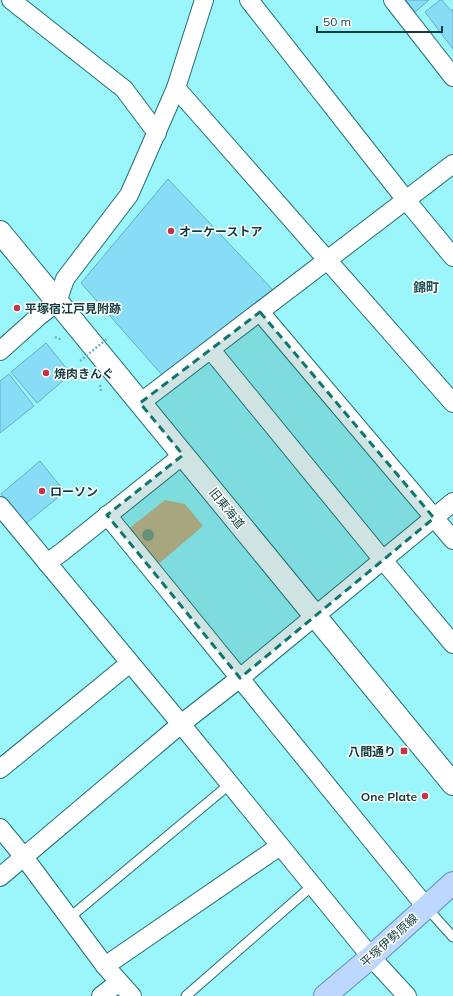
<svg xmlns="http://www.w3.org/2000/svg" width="453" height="996" viewBox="0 0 453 996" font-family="Mulish,'Noto Sans JP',sans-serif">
	<rect width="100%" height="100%" fill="#9af6fb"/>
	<polygon fill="#cfb283" points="165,500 185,504 203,526 155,567 126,531"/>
	<g fill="#88dcf5" stroke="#5eb1ca">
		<polygon points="406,0 429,0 415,12"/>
		<polygon points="440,0 442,0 451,11 453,9 453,49 425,12"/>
		<polygon points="168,179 273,290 163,376 81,283"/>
		<polygon points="46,343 71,374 37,403 11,372"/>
		<polygon points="9,374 34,406 0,433 0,381"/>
		<polygon points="40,461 65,492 25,524 1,494"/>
	</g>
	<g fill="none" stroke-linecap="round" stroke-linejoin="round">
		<g stroke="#256e72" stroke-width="11">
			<g id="service">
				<polyline points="426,907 453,937"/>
				<polyline points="69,918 230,784"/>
				<polyline points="186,996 313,885"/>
			</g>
		</g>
		<g stroke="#256e72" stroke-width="20">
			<g id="minor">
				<polyline points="11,0 124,89 157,133"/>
				<polyline points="249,0 406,200 453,257"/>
				<polyline points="393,0 453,77"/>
				<polyline points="176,88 453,403"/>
				<polyline points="260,312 453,540"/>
				<polyline points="211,350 383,560 453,644"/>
				<polyline points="0,351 39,316 57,302 65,279 129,195 176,88 204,0"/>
				<polyline points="140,403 453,164"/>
				<polyline points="0,506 181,724 371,957 407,996"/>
				<polyline points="107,515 426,907"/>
				<polyline points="47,563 62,552 183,455"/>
				<polyline points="0,769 130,663"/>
				<polyline points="0,828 24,857 105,966 132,996"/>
				<polyline points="0,877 181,724 240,678 453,502"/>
				<polyline points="105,966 280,846"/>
				<polyline points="101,996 119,982"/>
			</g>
		</g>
		<g stroke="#256e72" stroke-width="24">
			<polyline id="tertiary" points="0,232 453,784"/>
		</g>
		<g stroke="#668fba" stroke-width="24">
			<polyline id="primary" points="325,996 371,957 453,883"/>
		</g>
		<g stroke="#6cb7bb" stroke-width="2.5" stroke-dasharray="2 2" stroke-linecap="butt">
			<polyline points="55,337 62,340"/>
			<polyline points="100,385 101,392"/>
		</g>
		<use href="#service" stroke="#fff" stroke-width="9"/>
		<use href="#minor" stroke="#fff" stroke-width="18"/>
		<use href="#tertiary" stroke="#fff" stroke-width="22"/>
		<use href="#primary" stroke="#bed7fe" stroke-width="22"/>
		<polyline stroke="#6cb7bb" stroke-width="2.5" stroke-dasharray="2 2" stroke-linecap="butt" points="80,361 108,338"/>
	</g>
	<circle fill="#7d987f" cx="148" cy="535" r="6"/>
	<path fill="#0f766e" fill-opacity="0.2" stroke="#0f766e" stroke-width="3" stroke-dasharray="8 5" stroke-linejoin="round" d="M260,312L434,518L240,678L107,515L183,455L140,403Z"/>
	<g fill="#c43444" stroke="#fff" stroke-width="1.5">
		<circle cx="171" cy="231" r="4"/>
		<circle cx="17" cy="308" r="4"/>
		<circle cx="46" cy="373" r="4"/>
		<circle cx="42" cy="491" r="4"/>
		<rect x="400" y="747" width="8" height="8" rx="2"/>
		<circle cx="425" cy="796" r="4"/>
	</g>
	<g text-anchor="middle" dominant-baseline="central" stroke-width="3" stroke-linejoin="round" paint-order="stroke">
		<g font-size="12" font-weight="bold" fill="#133b3d" stroke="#fff" text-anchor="start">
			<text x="179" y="231">オーケーストア</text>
			<text x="25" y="308">平塚宿江戸見附跡</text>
			<text x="54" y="373">焼肉きんぐ</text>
			<text x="50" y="491">ローソン</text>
			<text x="396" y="751" text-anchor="end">八間通り</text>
			<text x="417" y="796" text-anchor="end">One Plate</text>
		</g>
		<g font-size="12" fill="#133b3d" stroke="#fff">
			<text transform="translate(227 508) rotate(51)">旧東海道</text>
			<text transform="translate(389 940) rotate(-42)">平塚伊勢原線</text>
		</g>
		<g font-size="13" font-weight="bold" fill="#205154" stroke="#fff">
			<text x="426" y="287">錦町</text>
		</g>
	</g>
	<path d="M317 26v6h125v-6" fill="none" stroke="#133b3d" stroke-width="2"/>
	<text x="323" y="26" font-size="12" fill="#133b3d" stroke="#ffffff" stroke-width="3" paint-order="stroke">50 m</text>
</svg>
